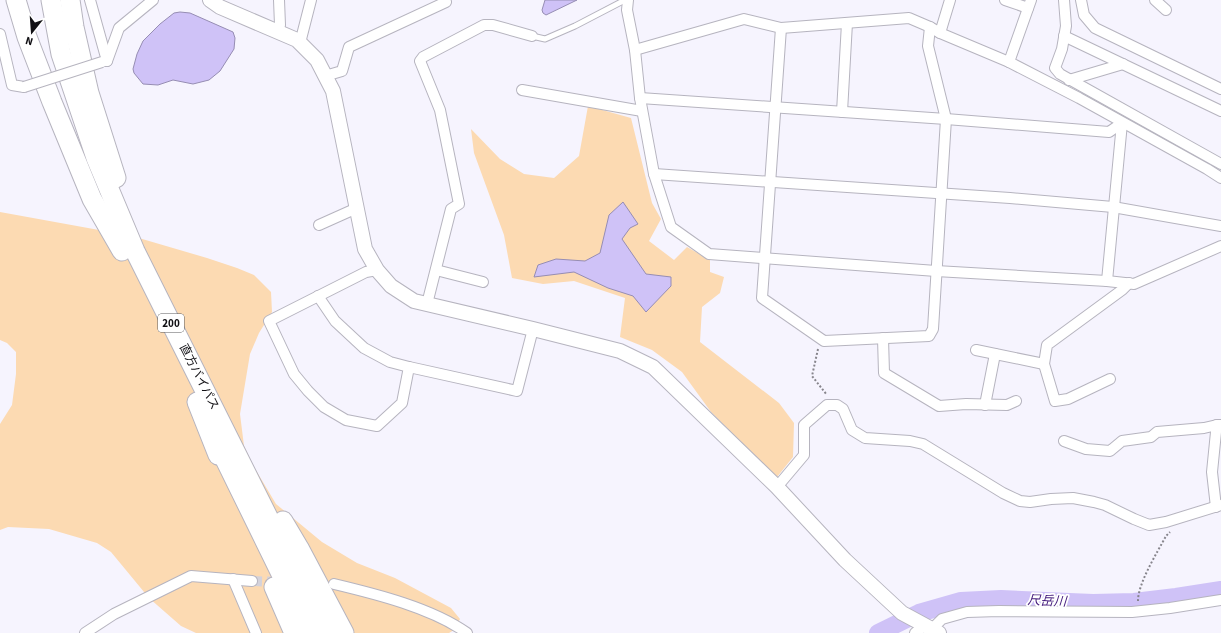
<svg xmlns="http://www.w3.org/2000/svg" width="1221" height="633" viewBox="0 0 1221 633" font-family="'Source Sans 3','Noto Sans JP',sans-serif">
	<rect width="100%" height="100%" fill="#f6f4fe"/>
	<g fill="#fcdab2">
		<polygon points="588,106 631,118 652,203 661,219 649,241 674,260 687,247 710,260 710,272 724,277 720,293 702,307 700,342 779,403 794,423 793,457 777,477 711,412 682,372 652,350 620,337 625,298 574,281 543,284 512,278 504,235 474,153 471,129 500,159 524,174 554,178 579,156"/>
		<polygon points="0,212 132,236 207,258 237,268 254,275 271,292 272,312 259,333 250,354 240,414 244,446 254,467 276,504 322,542 357,563 395,578 451,608 460,619 454,630 449,633 196,633 181,626 149,598 111,552 97,543 49,529 8,527 0,530 0,424 12,405 16,374 16,352 7,343 0,340"/>
	</g>
	<g fill="#cfc2f7" stroke="#968db3">
		<polygon points="545,0 577,0 546,15 543,13 542,10"/>
		<polygon points="180,12 190,13 233,32 235,38 234,49 220,71 209,80 193,84 173,80 158,85 143,84 134,73 133,69 137,54 143,41 160,24 174,13"/>
		<polygon points="623,202 638,224 630,228 622,239 646,274 671,277 671,286 646,312 633,296 608,288 574,272 534,277 538,265 556,259 585,261 600,253 609,215"/>
	</g>
	<g fill="none" stroke-linecap="round" stroke-linejoin="round">
		<polyline stroke="#cfc2f7" stroke-width="18" points="878,633 919,613 961,601 1001,599 1093,603 1134,602 1176,597 1221,590"/>
		<polyline stroke="#d4d2db" stroke-width="10" stroke-dasharray="10 5" stroke-linecap="butt" points="252,581 278,582"/>
		<g stroke="#b6b4bf" stroke-width="7">
			<polyline id="lane" points="532,36 545,39 575,26 625,0"/>
		</g>
		<g stroke="#b6b4bf" stroke-width="12">
			<g id="street">
				<polyline points="90,0 107,61 106,61"/>
				<polyline points="628,0 627,10 635,50 640,98 654,174 671,227 709,254 936,271 1107,281 1134,284 1221,246"/>
				<polyline points="1005,0 1028,8"/>
				<polyline points="1064,0 1066,26 1062,49 1055,68 1060,74 1221,164"/>
				<polyline points="1081,0 1084,15 1095,28 1221,89"/>
				<polyline points="1155,0 1166,10"/>
				<polyline points="781,28 762,298 824,341 929,336 933,329 946,119 928,46 930,27"/>
				<polyline points="277,32 280,25 279,0"/>
				<polyline points="940,33 950,0"/>
				<polyline points="0,34 12,85 24,87"/>
				<polyline points="1064,36 1221,111"/>
				<polyline points="300,43 311,0"/>
				<polyline points="635,50 744,19 781,28 909,18 930,27 940,33 1009,62 1079,98 1207,169 1221,178"/>
				<polyline points="107,61 119,28 153,0"/>
				<polyline points="1009,62 1031,0"/>
				<polyline points="325,76 342,71 349,47 446,2"/>
				<polyline points="1069,80 1123,64"/>
				<polyline points="522,90 642,111"/>
				<polyline points="640,98 946,119 1109,132 1122,123"/>
				<polyline points="842,112 847,23"/>
				<polyline points="654,174 1010,198 1113,207 1221,226"/>
				<polyline points="319,225 357,208"/>
				<polyline points="377,270 366,272 269,321 294,374 308,391 324,407 346,420 377,426 402,403 409,367 517,391 533,329"/>
				<polyline points="436,270 483,282"/>
				<polyline points="1107,281 1122,123"/>
				<polyline points="318,296 335,321 364,348 390,362 409,367"/>
				<polyline points="427,304 451,209 459,204 440,110 420,61 423,57 484,25 493,25 532,36"/>
				<polyline points="883,338 884,373 939,406 966,404 1007,405 1016,401"/>
				<polyline points="976,350 1044,364"/>
				<polyline points="1110,379 1068,399 1055,401 1044,364 1047,345 1122,290 1129,283"/>
				<polyline points="985,405 995,354"/>
				<polyline points="1064,441 1086,449 1110,451 1122,441 1151,437 1157,432 1204,428 1217,425"/>
				<polyline points="777,487 804,455 804,425 827,405 837,405 843,409 852,430 865,438 910,441 923,444 1003,493 1020,501 1030,502 1051,499 1073,498 1094,502 1105,505 1134,519 1149,525 1166,522 1221,505"/>
				<polyline points="1216,507 1212,472 1216,432 1217,425 1221,425"/>
				<polyline points="233,579 256,633"/>
				<path d="M334,584C376,594 432,608 467,633"/>
				<polyline points="931,630 942,619 967,612 999,611 1132,612 1170,608 1221,600"/>
				<polyline points="85,633 114,614 191,576 252,581"/>
				<polyline points="915,633 924,626"/>
			</g>
		</g>
		<g stroke="#b6b4bf" stroke-width="16">
			<polyline id="secondary" points="210,0 220,7 297,40 317,60 333,91 365,249 377,270 391,286 414,301 533,329 620,351 653,367 777,487 845,560 902,613 939,633"/>
		</g>
		<g stroke="#b6b4bf" stroke-width="21">
			<g id="highway">
				<polyline points="16,0 27,37 52,102 92,199 122,251"/>
				<polyline points="51,0 61,54 96,158 135,251 326,633"/>
				<polyline points="70,0 74,27 89,93 116,178"/>
				<polyline points="197,402 218,455"/>
				<polyline points="217,443 310,633"/>
				<polyline points="283,521 299,548 344,633"/>
				<polyline points="274,587 294,633"/>
			</g>
		</g>
		<g stroke="#87858c" stroke-width="2" stroke-dasharray="2 2" stroke-linecap="butt">
			<polyline points="818,349 812,376 827,395"/>
			<path d="M1138,601C1138,583 1157,553 1166,536L1170,532"/>
		</g>
		<use href="#lane" stroke="#fff" stroke-width="5"/>
		<use href="#street" stroke="#fff" stroke-width="10"/>
		<use href="#secondary" stroke="#fff" stroke-width="14"/>
		<use href="#highway" stroke="#fff" stroke-width="19"/>
		<g stroke="#b6b4bf" stroke-width="12" stroke-linecap="butt">
			<polyline id="street-bridge" points="24,87 102,62"/>
		</g>
		<use href="#street-bridge" stroke="#fff" stroke-width="10"/>
	</g>
	<g text-anchor="middle" dominant-baseline="central" stroke-width="3.5" stroke-linejoin="round" paint-order="stroke">
		<rect fill="#fff" stroke="#59585b" stroke-width="1" x="158" y="314" width="26" height="18" rx="3"/>
		<g font-size="11" font-weight="bold" fill="#121115">
			<text x="171" y="323">200</text>
		</g>
		<g font-size="12" fill="#121115" stroke="#fff">
			<text transform="translate(199 377) rotate(63)">直方バイパス</text>
		</g>
		<g font-size="13" font-style="italic" fill="#42197b" stroke="#fff">
			<text transform="translate(1047 601) rotate(3)">尺岳川</text>
		</g>
	</g>
	<g transform="translate(32 32) rotate(197)" stroke="#ffffff" stroke-width="3" paint-order="stroke">
	<path d="M0-3L7 15L0 10L-7 15Z" fill="#121115"/>
	<text y="-6" font-size="11" font-weight="bold" text-anchor="middle" fill="#121115">N</text>
	</g>
</svg>
